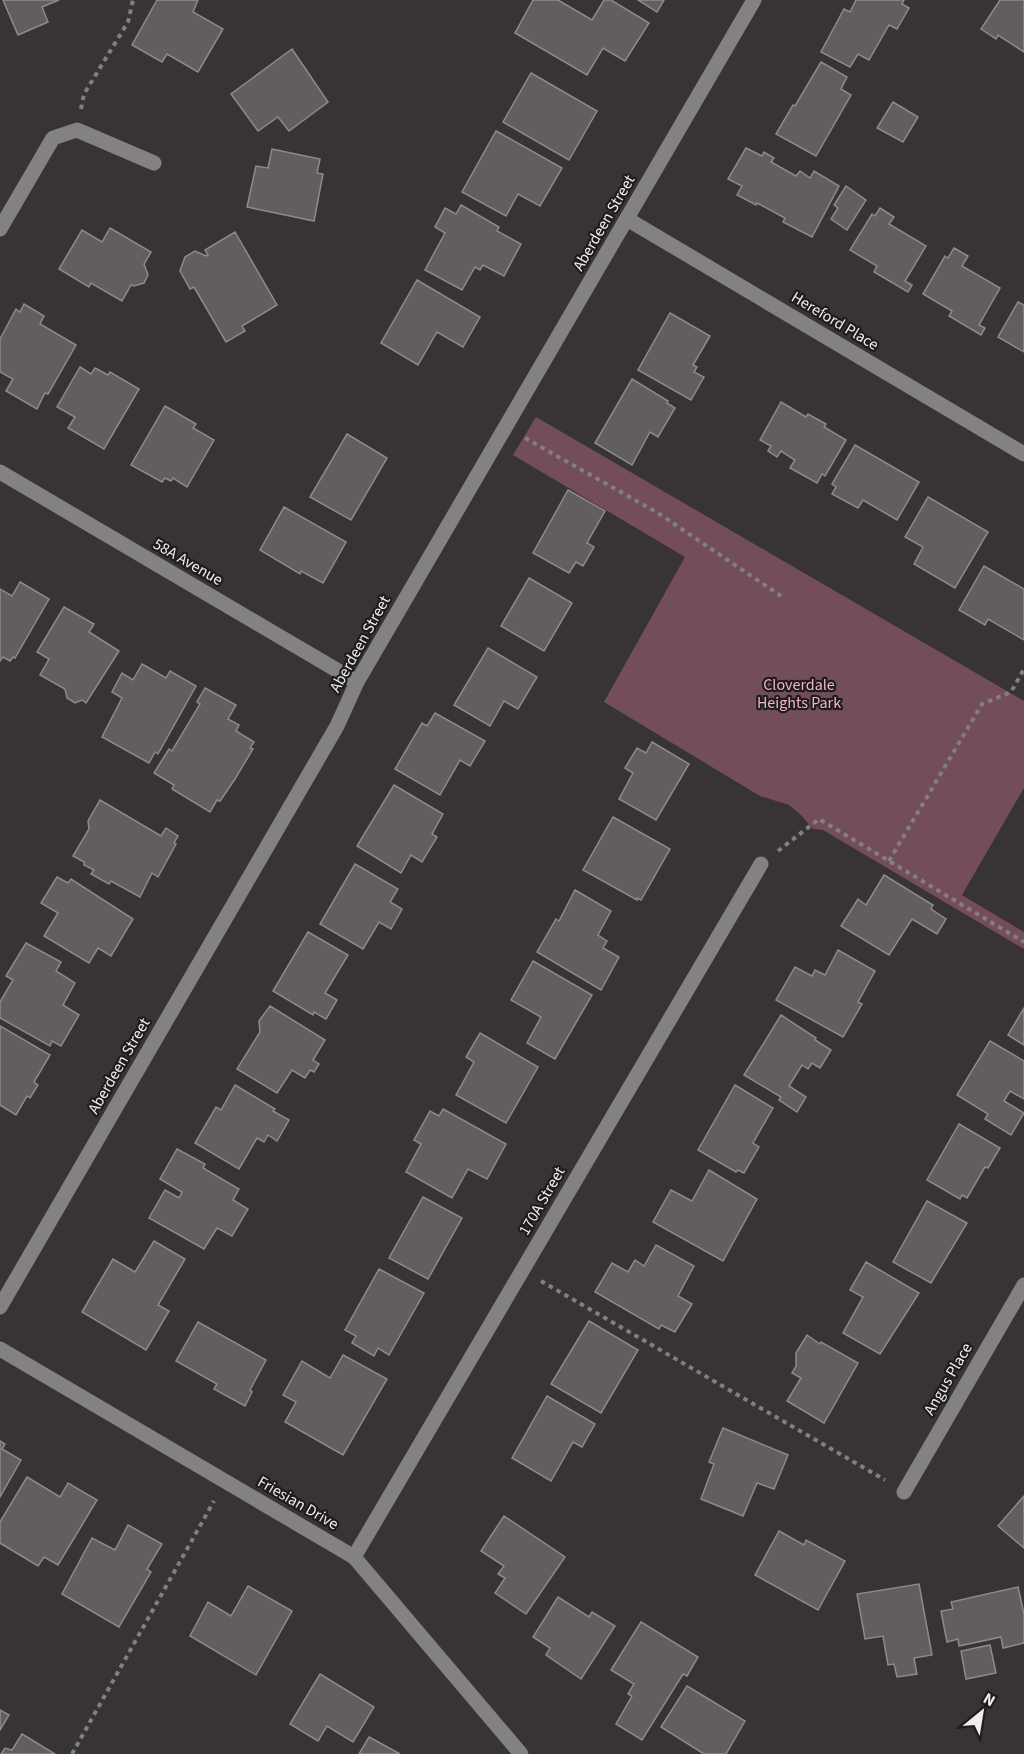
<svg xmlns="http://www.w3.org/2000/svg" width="1024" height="1754" viewBox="0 0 1024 1754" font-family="'Source Sans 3',sans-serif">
	<rect width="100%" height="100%" fill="#383435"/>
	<polygon fill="#734d5b" points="536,417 1024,701 1024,788 962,895 1024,932 1024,949 823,830 813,829 802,816 789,805 760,796 604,702 685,557 513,455"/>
	<g fill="#625d5f" stroke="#8e8a8b" stroke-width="1.5">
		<polygon points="3,0 59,0 42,7 48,22 18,35"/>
		<polygon points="157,0 198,0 193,12 223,29 198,72 167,54 162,62 132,45"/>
		<polygon points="533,0 558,0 592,20 604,0 611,0 649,23 625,61 603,48 587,75 515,33"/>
		<polygon points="638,0 664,0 657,12"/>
		<polygon points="856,0 904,0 902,4 909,8 897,29 889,25 869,60 858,54 850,67 821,52 844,9 850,12"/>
		<polygon points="1000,0 1024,0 1024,52 998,35 996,39 981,29"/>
		<polygon points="292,49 328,102 289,131 278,117 258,131 231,94"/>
		<polygon points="821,62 847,77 841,89 851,95 816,156 776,134 793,105 795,106"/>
		<polygon points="531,73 597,111 569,160 503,122"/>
		<polygon points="893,102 918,117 903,142 877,128"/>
		<polygon points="496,131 562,168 540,206 518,194 506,216 462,192"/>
		<polygon points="746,148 762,156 764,152 774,158 771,162 796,176 800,171 810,178 814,171 839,186 812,237 783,222 785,218 757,203 756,205 737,195 742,186 728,179"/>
		<polygon points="272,149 320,159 317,173 323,174 314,221 247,207 256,166 268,168"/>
		<polygon points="846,186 866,200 847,230 831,219 838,208 834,205"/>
		<polygon points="461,205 499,227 497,231 521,244 504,276 483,265 480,270 475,267 462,290 425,270 445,233 435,227 445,208 456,214"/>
		<polygon points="880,208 894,217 889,224 926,246 905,281 912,285 908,292 874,272 877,266 850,250 872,214 875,216"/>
		<polygon points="110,228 151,252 144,264 148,275 144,283 134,286 131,285 122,301 91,283 89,287 59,269 82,230 102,242"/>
		<polygon points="235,232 277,305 242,326 245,331 226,342 194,287 190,289 180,271 185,257 195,251 206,256 208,255 205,250"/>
		<polygon points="954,248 968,256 962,266 1000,288 979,325 985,328 981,335 949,316 952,311 923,294 945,256 948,258"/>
		<polygon points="417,280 480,317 463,347 437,332 418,365 381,343"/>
		<polygon points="1018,302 1024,305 1024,352 998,337"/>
		<polygon points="24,304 44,316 40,324 76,345 48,394 45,393 37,409 6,391 13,379 0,372 0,339 16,309 20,312"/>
		<polygon points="670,313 710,336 693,365 697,367 694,372 704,377 691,400 638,370"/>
		<polygon points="80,367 91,374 95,368 108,375 110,372 139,389 104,449 68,428 75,417 57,407"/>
		<polygon points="632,379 668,401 667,403 675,408 658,437 650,432 632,465 595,443"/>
		<polygon points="781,402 806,417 808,414 826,424 824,427 846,440 825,476 822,474 817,483 790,468 795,460 781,451 777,457 768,451 771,446 760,440"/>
		<polygon points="165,406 196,424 193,428 214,440 187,487 173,478 171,481 165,478 162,482 131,465"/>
		<polygon points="347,434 387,458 351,520 310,497"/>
		<polygon points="855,445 919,482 897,520 863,500 858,508 832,494 836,487 832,484"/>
		<polygon points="568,490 605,511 587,543 594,547 583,566 576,562 569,573 533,553"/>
		<polygon points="928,497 988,532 955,588 914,564 923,547 905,537"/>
		<polygon points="284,507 346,542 323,583 301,571 300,574 260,550"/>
		<polygon points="984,566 1024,589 1024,640 988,619 985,625 959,610"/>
		<polygon points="529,578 572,603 544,651 501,626"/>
		<polygon points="20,582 49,599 15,658 13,657 10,661 3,657 0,661 0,589 12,596"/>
		<polygon points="64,607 94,624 89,632 119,651 86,703 82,700 75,703 67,698 65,689 40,675 49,659 37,652"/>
		<polygon points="488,648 537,677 518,709 504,701 490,726 454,705"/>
		<polygon points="142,664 166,678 170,671 196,686 158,754 155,752 149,763 102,737 122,698 112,692 122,673 133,680"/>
		<polygon points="205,688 236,705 228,719 239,725 236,731 254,742 250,748 253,749 235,779 220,801 217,800 210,812 172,789 174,785 154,773 169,749 172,751 200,704 197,702"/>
		<polygon points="435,713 485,741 470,766 460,760 440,795 395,769 422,723 427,726"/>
		<polygon points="652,742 689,764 656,820 619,799 633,773 625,768 637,748 646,753"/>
		<polygon points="394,785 443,814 432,834 437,837 422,862 411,855 401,873 357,846"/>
		<polygon points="100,800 161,836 166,828 178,836 174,843 176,844 158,877 152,873 140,897 111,881 109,884 91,874 94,870 84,865 84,862 73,856 89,829 88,821"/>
		<polygon points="613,817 670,849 641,900 637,898 637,900 583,870"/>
		<polygon points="355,864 398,889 390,902 402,909 391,929 379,922 363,949 320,924"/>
		<polygon points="884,875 933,905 931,909 946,919 937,934 912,919 889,955 841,926 858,899 866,905"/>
		<polygon points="57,877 68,883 71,879 133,919 111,956 98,948 89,963 44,936 58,913 41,903"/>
		<polygon points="575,890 611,911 598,935 607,941 603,948 619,957 601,990 537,952 556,919 559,921"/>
		<polygon points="308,932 348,955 325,993 337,1000 326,1019 314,1012 313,1015 273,991"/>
		<polygon points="26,943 61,962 56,971 75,983 63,1005 79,1015 61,1046 52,1041 50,1046 0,1018 0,1002 13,980 6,976"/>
		<polygon points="838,950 875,971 858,1002 862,1004 843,1037 776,1000 795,967 812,976 815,970 825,975"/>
		<polygon points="533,961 592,995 555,1059 527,1043 541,1017 511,1000"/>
		<polygon points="270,1006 325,1040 313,1060 319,1064 314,1072 310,1070 305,1078 292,1070 277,1093 237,1069 260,1032 259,1021"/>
		<polygon points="1024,1008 1024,1045 1008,1035"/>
		<polygon points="781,1015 816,1038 815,1040 831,1050 820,1068 812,1063 808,1069 802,1065 789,1086 806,1097 797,1112 779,1100 781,1097 744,1075"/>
		<polygon points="0,1026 50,1055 34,1082 38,1085 30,1098 27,1096 16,1115 0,1105"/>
		<polygon points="480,1033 538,1067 506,1123 456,1095 474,1062 466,1057"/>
		<polygon points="990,1041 1024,1061 1024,1099 1010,1091 1004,1101 1024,1113 1011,1135 985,1119 988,1114 957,1095"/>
		<polygon points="235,1085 275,1109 273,1111 289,1120 277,1141 268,1135 264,1142 257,1138 239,1169 195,1143 216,1107 221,1110"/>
		<polygon points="735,1085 773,1108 753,1143 759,1147 744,1173 738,1170 736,1172 698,1150"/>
		<polygon points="443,1109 506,1144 487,1179 468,1169 452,1198 406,1172 421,1144 414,1140 430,1111 439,1116"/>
		<polygon points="959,1124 1000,1148 988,1168 985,1167 967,1198 962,1195 960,1199 927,1180"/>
		<polygon points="177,1149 205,1164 203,1168 239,1189 233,1200 248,1209 232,1236 217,1228 204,1249 149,1218 165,1190 179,1198 182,1192 160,1179"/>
		<polygon points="709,1170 757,1199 723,1261 653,1222 671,1190 692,1201"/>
		<polygon points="423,1197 462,1218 428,1279 389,1258"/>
		<polygon points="927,1201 967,1223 931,1283 893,1262"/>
		<polygon points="154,1241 185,1259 158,1305 169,1311 146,1350 82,1312 113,1259 135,1272"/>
		<polygon points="656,1245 694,1266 678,1296 692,1304 675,1332 661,1325 659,1329 595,1292 612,1263 628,1272 635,1260 644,1266"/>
		<polygon points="866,1262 919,1293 880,1354 843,1333 863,1297 850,1290"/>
		<polygon points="379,1269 424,1293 389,1355 378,1348 374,1356 352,1343 356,1336 345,1330"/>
		<polygon points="589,1321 638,1350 601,1413 551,1384"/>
		<polygon points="198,1322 266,1360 250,1390 252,1392 245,1406 214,1389 217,1384 176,1361"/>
		<polygon points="807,1335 820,1344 821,1342 858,1363 824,1423 787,1401 801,1378 792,1373 796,1366 796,1353"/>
		<polygon points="343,1355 387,1379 343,1455 285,1422 296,1402 283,1395 302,1361 330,1378"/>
		<polygon points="547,1396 595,1424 582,1447 573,1442 551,1481 512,1458"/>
		<polygon points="723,1428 788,1455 774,1489 757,1483 743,1516 701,1499 714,1464 709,1462"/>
		<polygon points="0,1441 5,1444 2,1449 21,1460 0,1497"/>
		<polygon points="27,1477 60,1497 68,1483 97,1500 58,1565 44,1557 38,1566 0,1543 0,1522"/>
		<polygon points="1024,1496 1024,1548 998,1526"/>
		<polygon points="504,1516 565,1557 526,1614 495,1593 505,1578 498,1574 504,1566 481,1551"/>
		<polygon points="128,1525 162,1544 147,1569 151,1572 119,1627 62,1594 92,1538 115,1550"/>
		<polygon points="779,1531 804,1545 806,1540 845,1561 818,1610 755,1575"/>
		<polygon points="919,1584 932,1655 914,1658 917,1674 897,1677 894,1664 888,1665 883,1636 865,1639 857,1594"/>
		<polygon points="248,1586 292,1611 256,1675 190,1636 208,1602 231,1616"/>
		<polygon points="1018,1587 1024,1614 1024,1643 1003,1648 1001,1637 959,1646 958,1639 947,1642 941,1611 953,1609 951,1602"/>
		<polygon points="558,1597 589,1617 592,1612 615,1626 581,1679 546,1655 550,1648 533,1637"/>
		<polygon points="641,1622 698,1657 687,1676 683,1674 642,1740 616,1724 632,1696 628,1694 634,1684 611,1670"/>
		<polygon points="990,1645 996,1673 966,1679 961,1651"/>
		<polygon points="320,1674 374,1707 353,1742 327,1726 318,1741 290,1724"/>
		<polygon points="687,1686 745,1721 726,1754 704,1754 661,1727"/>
		<polygon points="0,1710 9,1715 0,1730"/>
		<polygon points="22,1734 55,1754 1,1754 5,1748 12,1750"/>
		<polygon points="369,1737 400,1754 359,1754"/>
	</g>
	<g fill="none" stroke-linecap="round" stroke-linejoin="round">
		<g stroke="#827f80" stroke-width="4" stroke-dasharray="4.5 4.5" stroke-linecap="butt">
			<polyline points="81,109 84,94 128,22 133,0"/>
			<polyline points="525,438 658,513 781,596"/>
			<polyline points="778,851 819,819 1024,942"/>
			<polyline points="889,861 982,704 1011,692 1024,669"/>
			<polyline points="541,1281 885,1480"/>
			<polyline points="72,1754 214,1501"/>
		</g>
		<g stroke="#838181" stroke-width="15">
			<polyline points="627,219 1024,454"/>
			<polyline points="0,229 53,138 77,130 154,163"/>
			<polyline points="0,472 357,682"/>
			<polyline points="0,1307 337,726 357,682 754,0"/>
			<polyline points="0,1349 354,1557 521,1754"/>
			<polyline points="904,1492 1024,1285"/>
			<polyline points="354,1557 761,864"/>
		</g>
	</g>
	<g text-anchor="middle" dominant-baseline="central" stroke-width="4.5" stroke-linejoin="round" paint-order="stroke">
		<g font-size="16" fill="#f0edee" stroke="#1e1c1d">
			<text transform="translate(604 223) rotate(-60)">Aberdeen Street</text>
			<text transform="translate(835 321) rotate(31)">Hereford Place</text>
			<text transform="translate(188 562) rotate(30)">58A Avenue</text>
			<text transform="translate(360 644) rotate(-61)">Aberdeen Street</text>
			<text transform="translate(119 1066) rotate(-60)">Aberdeen Street</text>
			<text transform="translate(542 1201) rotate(-60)">170A Street</text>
			<text transform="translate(948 1379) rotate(-60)">Angus Place</text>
			<text transform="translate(298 1503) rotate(30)">Friesian Drive</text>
		</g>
		<g font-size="16" fill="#f6b0ca" stroke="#1e1c1d">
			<text x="799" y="685">Cloverdale<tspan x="799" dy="18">Heights Park</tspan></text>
		</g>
	</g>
	<g transform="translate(982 1712) rotate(30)" stroke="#1e1c1d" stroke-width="4.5" paint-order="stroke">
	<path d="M0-4.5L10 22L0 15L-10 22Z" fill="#f0edee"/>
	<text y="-9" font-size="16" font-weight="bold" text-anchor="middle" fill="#f0edee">N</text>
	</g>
</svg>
